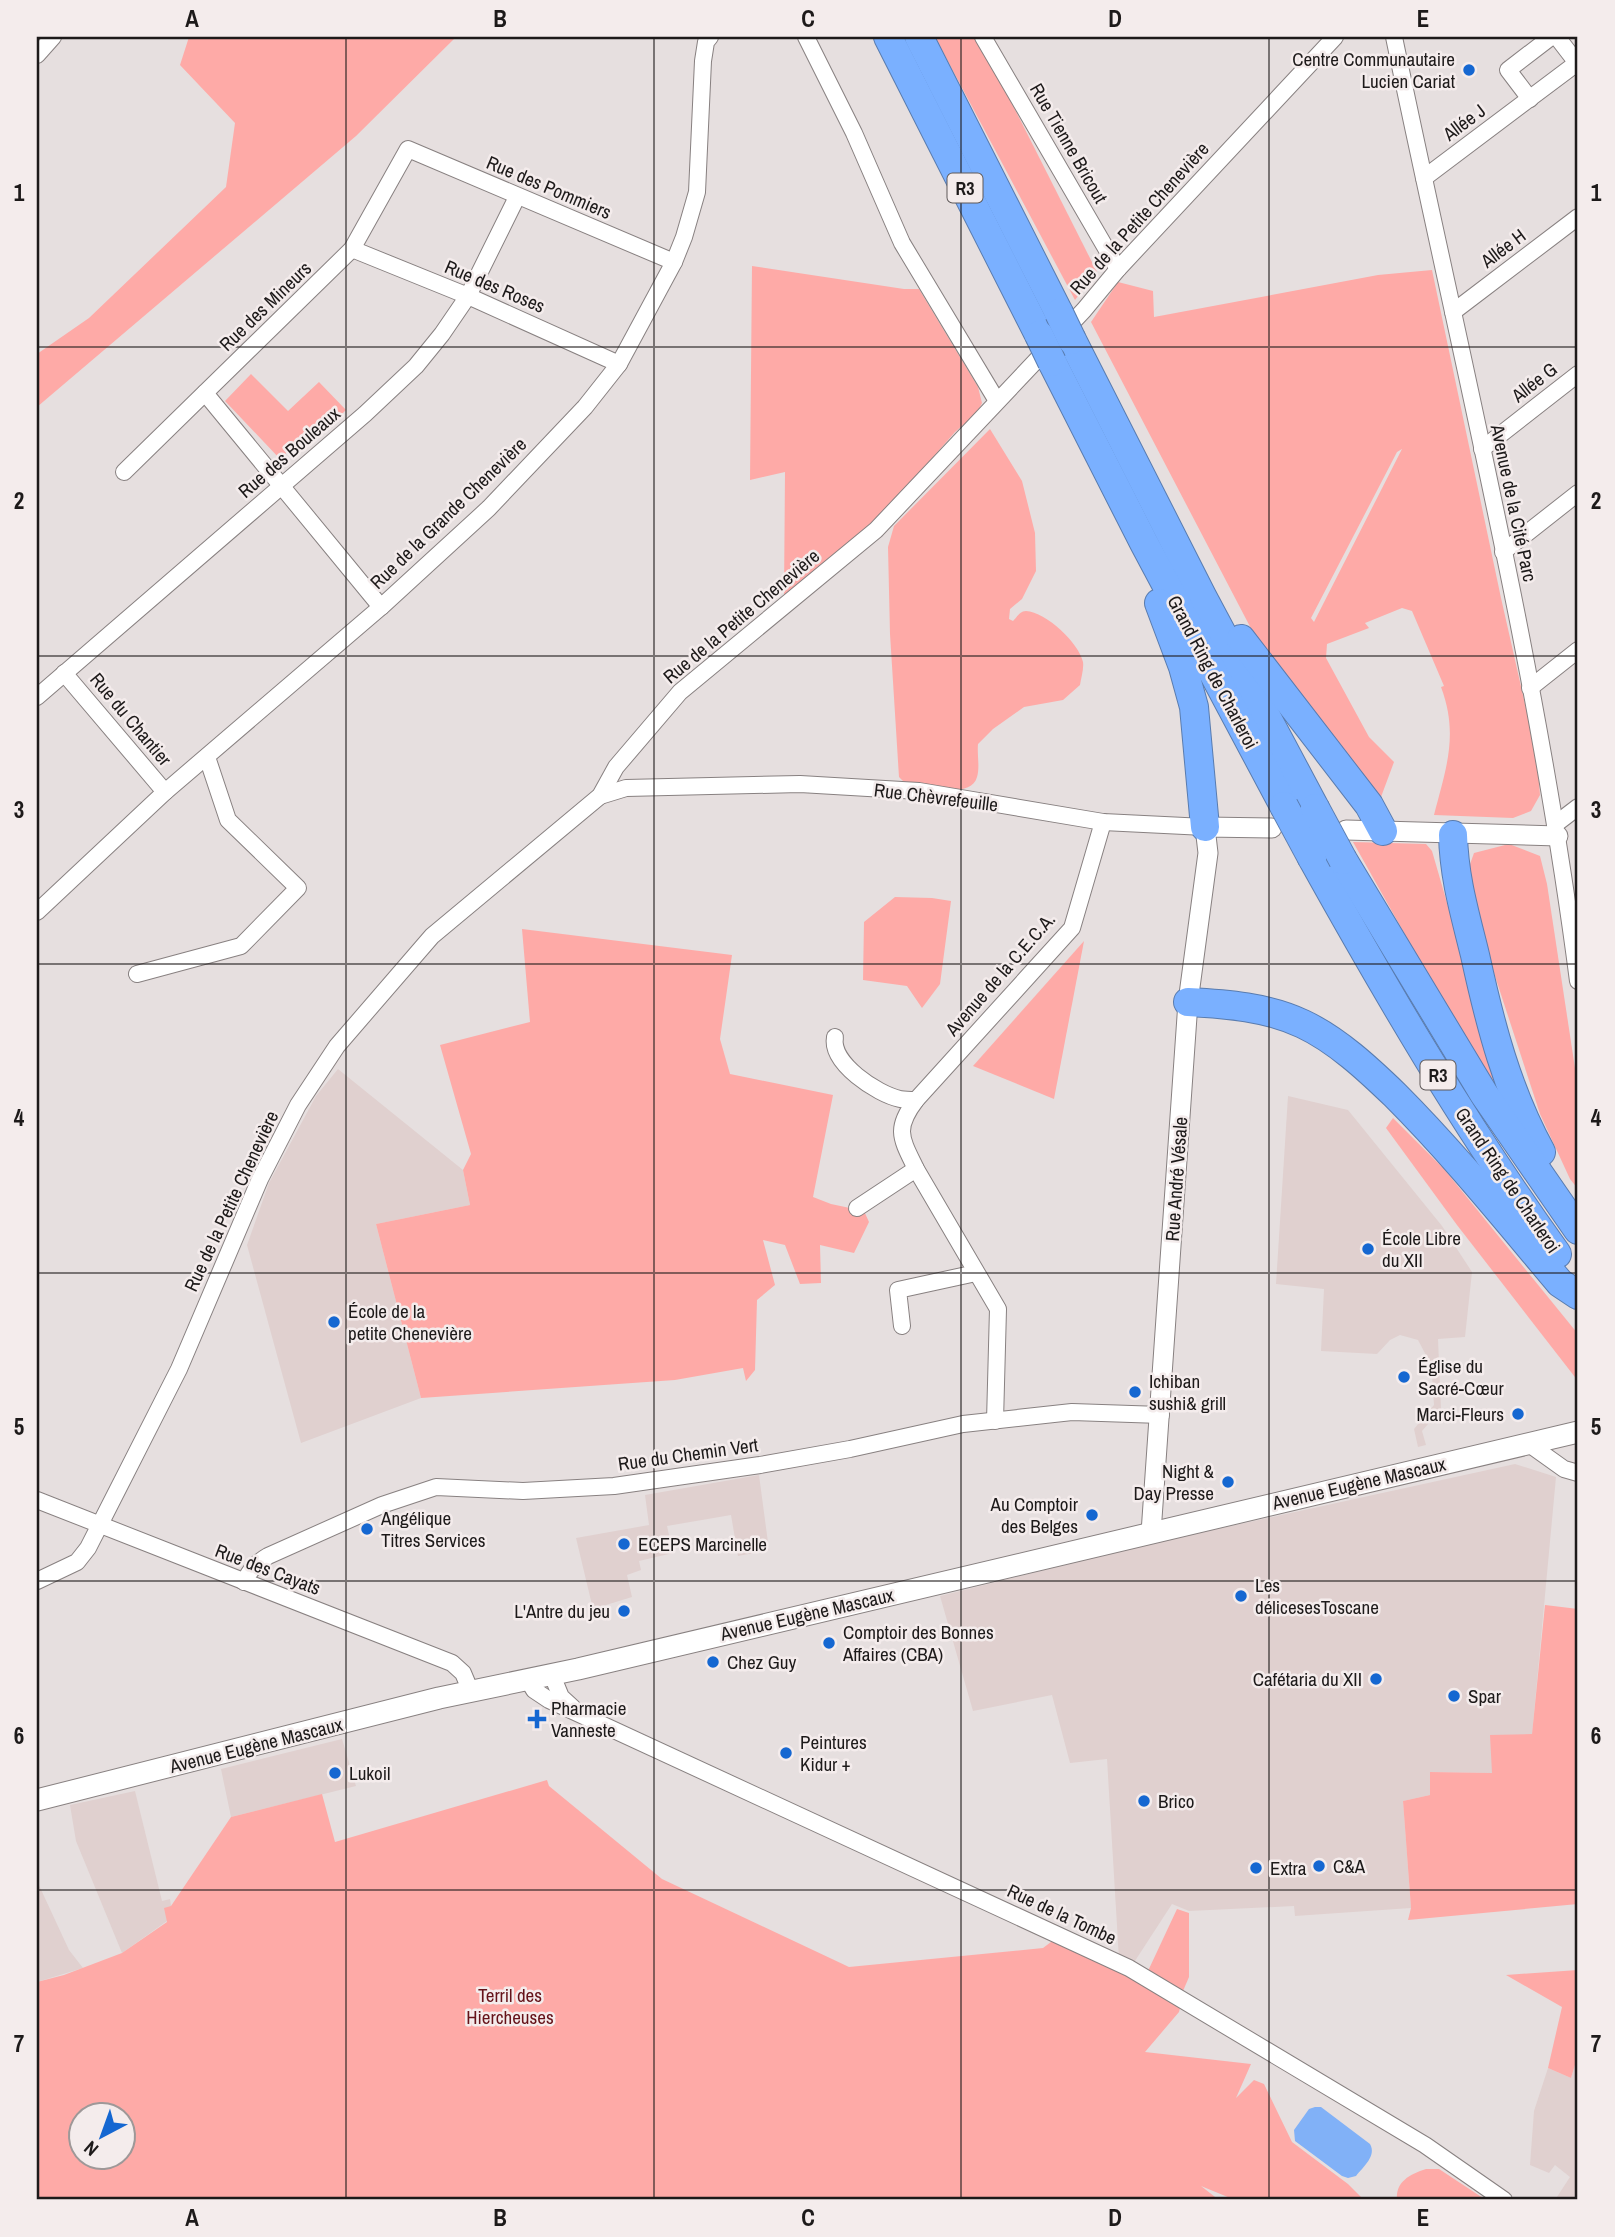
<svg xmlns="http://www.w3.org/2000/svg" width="1615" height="2237" viewBox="0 0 1615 2237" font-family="'Archivo Narrow',sans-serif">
	<rect width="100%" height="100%" fill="#e6dfdf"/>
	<g fill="#e0d0cf">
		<polygon points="338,1069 463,1170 470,1205 376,1224 421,1398 301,1443 247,1245 269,1183 316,1096"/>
		<polygon points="1288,1096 1348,1110 1442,1226 1472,1272 1465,1337 1438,1339 1441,1409 1422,1431 1426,1445 1418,1447 1414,1429 1434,1405 1432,1375 1427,1357 1418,1340 1400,1335 1390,1340 1377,1354 1321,1351 1324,1289 1276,1284"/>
		<polygon points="1515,1464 1556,1477 1532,1735 1492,1773 1431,1772 1430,1795 1403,1801 1411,1908 1295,1916 1294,1906 1189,1911 1172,1904 1133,1964 1119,1959 1107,1759 1070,1763 1052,1695 973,1711 940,1596 1153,1543"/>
		<polygon points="759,1475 769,1550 738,1556 731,1515 667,1526 673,1553 639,1561 641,1570 627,1575 632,1597 593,1609 576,1538 649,1525 645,1495"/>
		<polygon points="342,1739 356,1786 231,1817 221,1769"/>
		<polygon points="135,1791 162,1901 170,1899 171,1906 167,1921 122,1953 76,1841 70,1805"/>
		<polygon points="37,1881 69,1950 83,1968 37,1982"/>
		<polygon points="1578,2055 1578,2200 1555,2200 1570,2177 1555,2165 1549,2173 1530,2165 1534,2111 1548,2068 1571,2078"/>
	</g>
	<g fill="#feaaa7" fill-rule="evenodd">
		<polygon points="189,37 456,37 356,136 37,407 37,354 89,318 226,187 235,123 180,65"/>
		<polygon points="935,37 976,37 994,68 1097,272 1075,300"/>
		<polygon points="752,266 904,289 919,289 978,387 982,403 977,413 955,432 886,511 784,596 785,472 750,480"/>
		<path d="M1432,270L1501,598L1537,757L1540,795L1531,811L1513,818L1434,815C1446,768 1459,735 1441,687L1444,686L1412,611L1402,608L1365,623L1369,628L1327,644L1326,658L1369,737L1394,762L1381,797L1341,749L1257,640L1091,322L1118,282L1153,291L1154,317L1378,275ZM1402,449L1314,622L1311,618L1397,452Z"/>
		<polygon points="251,374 288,411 319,382 346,410 321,434 313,427 280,459 225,401"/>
		<path d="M990,429L1022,481L1035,533L1036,571L1022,599L1010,609L1009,619L1013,621C1017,617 1020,611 1026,611C1046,612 1079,643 1083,662C1084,669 1081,678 1080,685L1063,700L1024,707L993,729L978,744C977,754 980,768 977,777C971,800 924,786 906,784L899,777L890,634L888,547L894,526Z"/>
		<polygon points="1353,842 1426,844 1432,851 1505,1103 1426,972"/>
		<polygon points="1509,844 1540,856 1547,884 1578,1088 1578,1189 1570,1179 1540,1114 1464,881 1474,853"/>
		<polygon points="895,897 932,898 951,901 940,984 922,1008 907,986 863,980 864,922"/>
		<polygon points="522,929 732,955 720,1039 730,1074 833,1095 813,1197 831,1204 864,1211 869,1222 854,1253 820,1245 821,1283 800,1284 785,1245 763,1240 775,1285 757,1300 755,1370 746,1381 743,1368 675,1380 421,1398 376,1224 470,1205 463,1170 471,1154 440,1045 530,1022"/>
		<polygon points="1084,941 1054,1099 973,1066"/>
		<polygon points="1393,1118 1444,1169 1578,1334 1578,1381 1457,1225 1386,1128"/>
		<polygon points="1545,1605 1578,1609 1578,1904 1408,1920 1411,1908 1403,1801 1430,1795 1430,1772 1492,1773 1490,1735 1532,1734"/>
		<path d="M547,1780L549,1786L662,1879L849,1967L1043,1948L1059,1936L1182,2000L1179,2012L1145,2052L1251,2064L1236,2098L1254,2080L1264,2084L1292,2142L1348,2184L1364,2200H1235L1201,2186L1219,2200H37V1982L64,1975L122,1953L167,1922L164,1908L171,1906L231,1817L322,1794L335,1842ZM80,2114H122V2156H80Z"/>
		<polygon points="1177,1909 1189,1913 1189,1977 1183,1991 1148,1971"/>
		<polygon points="1578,1970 1578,2055 1571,2078 1548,2068 1562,2007 1506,1975"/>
		<path d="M1426,2169H1439L1486,2200H1397C1395,2182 1410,2174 1426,2169Z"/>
	</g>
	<path fill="#81b1f7" d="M1315,2107H1321L1370,2144C1377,2156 1363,2167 1356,2176L1348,2178L1342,2176L1295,2141L1294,2130L1309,2109Z"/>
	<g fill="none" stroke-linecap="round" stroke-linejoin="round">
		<g stroke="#888181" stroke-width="18">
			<g id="minor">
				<polyline points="806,37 854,133 902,243 997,401"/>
				<polyline points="983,37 1118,269"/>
				<path d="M1394,37C1459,351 1537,663 1578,981"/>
				<polyline points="37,55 53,37"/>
				<polyline points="1530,99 1508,70 1551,37"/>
				<polyline points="1424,178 1577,63 1557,37"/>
				<polyline points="352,249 468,296 619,364"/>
				<polyline points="1453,312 1578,217"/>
				<polyline points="205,393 381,607"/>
				<polyline points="1482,449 1578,374"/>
				<polyline points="124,472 352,249 408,149 674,262"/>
				<polyline points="1503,552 1578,493"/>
				<polyline points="64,673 165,792"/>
				<polyline points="1530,688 1578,650"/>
				<polyline points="37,697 365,414 416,366 442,334 468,296 517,197"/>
				<polyline points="600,796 626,788 800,784 919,791 1103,822 1205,827"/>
				<polyline points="1557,823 1578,807"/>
				<polyline points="37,912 165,792 381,607 489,508 585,407 619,364 674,262 684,237 697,192 703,61 706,42 710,37"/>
				<polyline points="137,974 241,946 298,888 228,820 207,757"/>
				<path d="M835,1037C830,1063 877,1094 900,1099C905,1100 911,1100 916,1100"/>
				<polyline points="857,1208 916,1169"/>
				<polyline points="902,1326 898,1290 976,1273"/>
				<path d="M995,1421L998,1309L916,1169C901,1138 894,1129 916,1100L1072,928L1103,822"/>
				<polyline points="1529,1444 1564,1469 1578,1473"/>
				<polyline points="37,1500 452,1663 463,1673 471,1692"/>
				<polyline points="37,1581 77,1562 88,1548 179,1369 260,1179 298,1105 337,1046 432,936 600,796 616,767 680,692 876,530 1084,310 1118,269 1335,37"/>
				<path d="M244,1582C250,1570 256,1563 268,1556L382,1505L436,1487L523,1491L614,1486L760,1465L850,1449L963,1424L1072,1412L1161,1415"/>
				<polyline points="552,1675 561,1697 573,1708"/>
				<polyline points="528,1680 534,1690 549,1700 1129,1968 1425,2145 1504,2200"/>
			</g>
		</g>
		<g stroke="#888181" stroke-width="21">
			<g id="tertiary">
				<polyline points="1346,830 1558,836"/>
				<polyline points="1151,1533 1188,1002 1208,853 1205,827 1272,828"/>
			</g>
		</g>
		<g stroke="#888181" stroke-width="23">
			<polyline id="secondary" points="37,1800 439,1698 578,1669 1578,1432"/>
		</g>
		<g stroke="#597caf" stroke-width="30">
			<g id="motorway">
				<polyline points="888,37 1039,335"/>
				<polyline points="919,37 1059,313"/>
				<polyline points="1072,340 1202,596 1315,808"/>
				<polyline points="1052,362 1144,543 1284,806"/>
				<polyline points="1159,603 1183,667 1194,707 1205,827"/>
				<polyline points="1241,639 1369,805 1383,831"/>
				<path d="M1453,835C1454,878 1465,914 1475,955C1490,1024 1507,1090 1541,1152"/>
				<path d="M1312,858C1387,993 1466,1128 1557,1254"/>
				<polyline points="1343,860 1484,1094 1578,1230"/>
				<path d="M1188,1002C1227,1004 1267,1007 1303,1024C1337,1040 1368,1069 1395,1095C1454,1154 1506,1219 1560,1283L1578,1295"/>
			</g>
		</g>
		<use href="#minor" stroke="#fff" stroke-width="16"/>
		<use href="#tertiary" stroke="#fff" stroke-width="19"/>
		<use href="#secondary" stroke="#fff" stroke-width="21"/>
		<use href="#motorway" stroke="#7ab0ff" stroke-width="28"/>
		<g stroke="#597caf" stroke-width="30" stroke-linecap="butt">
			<g id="motorway-bridge">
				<polyline points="1059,313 1072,340"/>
				<polyline points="1039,335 1052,362"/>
				<polyline points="1284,806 1312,858"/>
				<polyline points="1315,808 1343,860"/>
			</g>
		</g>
		<use href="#motorway-bridge" stroke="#7ab0ff" stroke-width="28"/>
	</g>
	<path fill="none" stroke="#1d1a1a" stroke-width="2" stroke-opacity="0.55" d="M346,37V2200M654,37V2200M961,37V2200M1269,37V2200M37,347H1578M37,656H1578M37,964H1578M37,1273H1578M37,1581H1578M37,1890H1578"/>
	<g fill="#1567d1" stroke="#f4ecec" stroke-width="2.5">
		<circle cx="1469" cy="70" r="7"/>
		<circle cx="1368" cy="1249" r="7"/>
		<circle cx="334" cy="1322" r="7"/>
		<circle cx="1404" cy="1377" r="7"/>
		<circle cx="1135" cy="1392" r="7"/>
		<circle cx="1518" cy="1414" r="7"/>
		<circle cx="1228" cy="1482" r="7"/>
		<circle cx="1092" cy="1515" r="7"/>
		<circle cx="367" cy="1529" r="7"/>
		<circle cx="624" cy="1544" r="7"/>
		<circle cx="1241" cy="1596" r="7"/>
		<circle cx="624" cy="1611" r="7"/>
		<circle cx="829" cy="1643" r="7"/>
		<circle cx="713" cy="1662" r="7"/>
		<circle cx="1376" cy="1679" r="7"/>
		<circle cx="1454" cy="1696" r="7"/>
		<path d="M533.5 1708.5h7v7h7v7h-7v7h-7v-7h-7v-7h7z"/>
		<circle cx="786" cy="1753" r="7"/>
		<circle cx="335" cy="1773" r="7"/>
		<circle cx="1144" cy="1801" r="7"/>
		<circle cx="1319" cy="1866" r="7"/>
		<circle cx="1256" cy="1868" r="7"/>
	</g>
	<g text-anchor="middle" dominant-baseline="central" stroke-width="5" stroke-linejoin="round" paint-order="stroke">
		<g fill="#f4ecec" stroke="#5e5959" stroke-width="2">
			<rect x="947.5" y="173.5" width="35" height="29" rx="5"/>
			<rect x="1420.5" y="1060.5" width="35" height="29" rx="5"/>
		</g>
		<g font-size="18" font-weight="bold" fill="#1d1a1a">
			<text x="965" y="188">R3</text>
			<text x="1438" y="1075">R3</text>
		</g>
		<g font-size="19" fill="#1d1a1a" stroke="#f4ecec" text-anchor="start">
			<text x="1455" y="59" text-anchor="end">Centre Communautaire<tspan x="1455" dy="22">Lucien Cariat</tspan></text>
			<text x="1382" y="1238">École Libre<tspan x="1382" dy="22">du XII</tspan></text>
			<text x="348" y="1311">École de la<tspan x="348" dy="22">petite Chenevière</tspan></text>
			<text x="1418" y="1366">Église du<tspan x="1418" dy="22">Sacré-Cœur</tspan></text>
			<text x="1149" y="1381">Ichiban<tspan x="1149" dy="22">sushi&amp; grill</tspan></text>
			<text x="1504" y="1414" text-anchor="end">Marci-Fleurs</text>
			<text x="1214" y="1471" text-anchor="end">Night &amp;<tspan x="1214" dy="22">Day Presse</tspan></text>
			<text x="1078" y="1504" text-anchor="end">Au Comptoir<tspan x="1078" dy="22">des Belges</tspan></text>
			<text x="381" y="1518">Angélique<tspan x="381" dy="22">Titres Services</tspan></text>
			<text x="638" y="1544">ECEPS Marcinelle</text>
			<text x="1255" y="1585">Les<tspan x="1255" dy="22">délicesesToscane</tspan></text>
			<text x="610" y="1611" text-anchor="end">L'Antre du jeu</text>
			<text x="843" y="1632">Comptoir des Bonnes<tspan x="843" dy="22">Affaires (CBA)</tspan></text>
			<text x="727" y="1662">Chez Guy</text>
			<text x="1362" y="1679" text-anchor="end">Cafétaria du XII</text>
			<text x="1468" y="1696">Spar</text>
			<text x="551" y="1708">Pharmacie<tspan x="551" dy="22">Vanneste</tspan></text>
			<text x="800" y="1742">Peintures<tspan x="800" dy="22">Kidur +</tspan></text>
			<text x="349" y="1773">Lukoil</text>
			<text x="1158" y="1801">Brico</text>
			<text x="1333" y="1866">C&amp;A</text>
			<text x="1270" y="1868">Extra</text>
		</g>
		<g font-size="19" fill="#1d1a1a" stroke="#f4ecec">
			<text transform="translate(1464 122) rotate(-37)">Allée J</text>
			<text transform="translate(1069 143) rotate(60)">Rue Tienne Bricout</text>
			<text transform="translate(549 187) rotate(23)">Rue des Pommiers</text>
			<text transform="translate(1139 218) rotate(-48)">Rue de la Petite Chenevière</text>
			<text transform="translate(1503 248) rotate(-37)">Allée H</text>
			<text transform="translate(495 286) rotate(23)">Rue des Roses</text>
			<text transform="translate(265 306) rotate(-44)">Rue des Mineurs</text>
			<text transform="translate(1534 382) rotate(-38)">Allée G</text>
			<text transform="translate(289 452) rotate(-41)">Rue des Bouleaux</text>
			<text transform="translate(1514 503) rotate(78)">Avenue de la Cité Parc</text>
			<text transform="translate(448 513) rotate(-44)">Rue de la Grande Chenevière</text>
			<text transform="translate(741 616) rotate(-40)">Rue de la Petite Chenevière</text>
			<text transform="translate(1213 672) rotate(62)">Grand Ring de Charleroi</text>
			<text transform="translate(131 719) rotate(50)">Rue du Chantier</text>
			<text transform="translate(936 797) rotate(7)">Rue Chèvrefeuille</text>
			<text transform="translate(1000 974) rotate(-49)">Avenue de la C.E.C.A.</text>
			<text transform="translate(1176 1179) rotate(-86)">Rue André Vésale</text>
			<text transform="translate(1508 1180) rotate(56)">Grand Ring de Charleroi</text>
			<text transform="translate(231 1201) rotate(-65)">Rue de la Petite Chenevière</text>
			<text transform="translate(688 1454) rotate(-8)">Rue du Chemin Vert</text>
			<text transform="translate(1359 1483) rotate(-13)">Avenue Eugène Mascaux</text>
			<text transform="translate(268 1569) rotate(21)">Rue des Cayats</text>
			<text transform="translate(807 1614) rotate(-13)">Avenue Eugène Mascaux</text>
			<text transform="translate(256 1745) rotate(-14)">Avenue Eugène Mascaux</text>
			<text transform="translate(1062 1914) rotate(25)">Rue de la Tombe</text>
		</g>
		<g font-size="19" fill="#651219" stroke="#f4ecec">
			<text x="510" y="1995">Terril des<tspan x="510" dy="22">Hiercheuses</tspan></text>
		</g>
	</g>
	<rect width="1615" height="2237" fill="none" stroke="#f4ecec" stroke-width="77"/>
	<g transform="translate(102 2136) rotate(221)"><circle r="33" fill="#f4ecec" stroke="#9e9898" stroke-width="2"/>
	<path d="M0-5L12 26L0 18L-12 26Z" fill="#1567d1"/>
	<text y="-10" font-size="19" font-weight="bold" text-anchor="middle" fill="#1d1a1a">N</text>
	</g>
	<rect x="38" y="38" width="1538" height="2160" fill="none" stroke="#1d1a1a" stroke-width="2.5"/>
	<g font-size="23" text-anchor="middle" font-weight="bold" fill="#1d1a1a">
		<text x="192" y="27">A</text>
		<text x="500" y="27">B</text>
		<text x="808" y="27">C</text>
		<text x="1115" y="27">D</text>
		<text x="1423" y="27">E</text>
		<text x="19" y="201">1</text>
		<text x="1596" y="201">1</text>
		<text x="19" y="509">2</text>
		<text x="1596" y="509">2</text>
		<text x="19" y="818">3</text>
		<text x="1596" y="818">3</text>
		<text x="19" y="1126">4</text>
		<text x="1596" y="1126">4</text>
		<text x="19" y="1435">5</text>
		<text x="1596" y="1435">5</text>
		<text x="19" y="1744">6</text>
		<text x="1596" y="1744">6</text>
		<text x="19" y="2052">7</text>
		<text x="1596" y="2052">7</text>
		<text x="192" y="2226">A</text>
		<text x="500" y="2226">B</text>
		<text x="808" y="2226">C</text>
		<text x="1115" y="2226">D</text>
		<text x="1423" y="2226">E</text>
	</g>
</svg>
